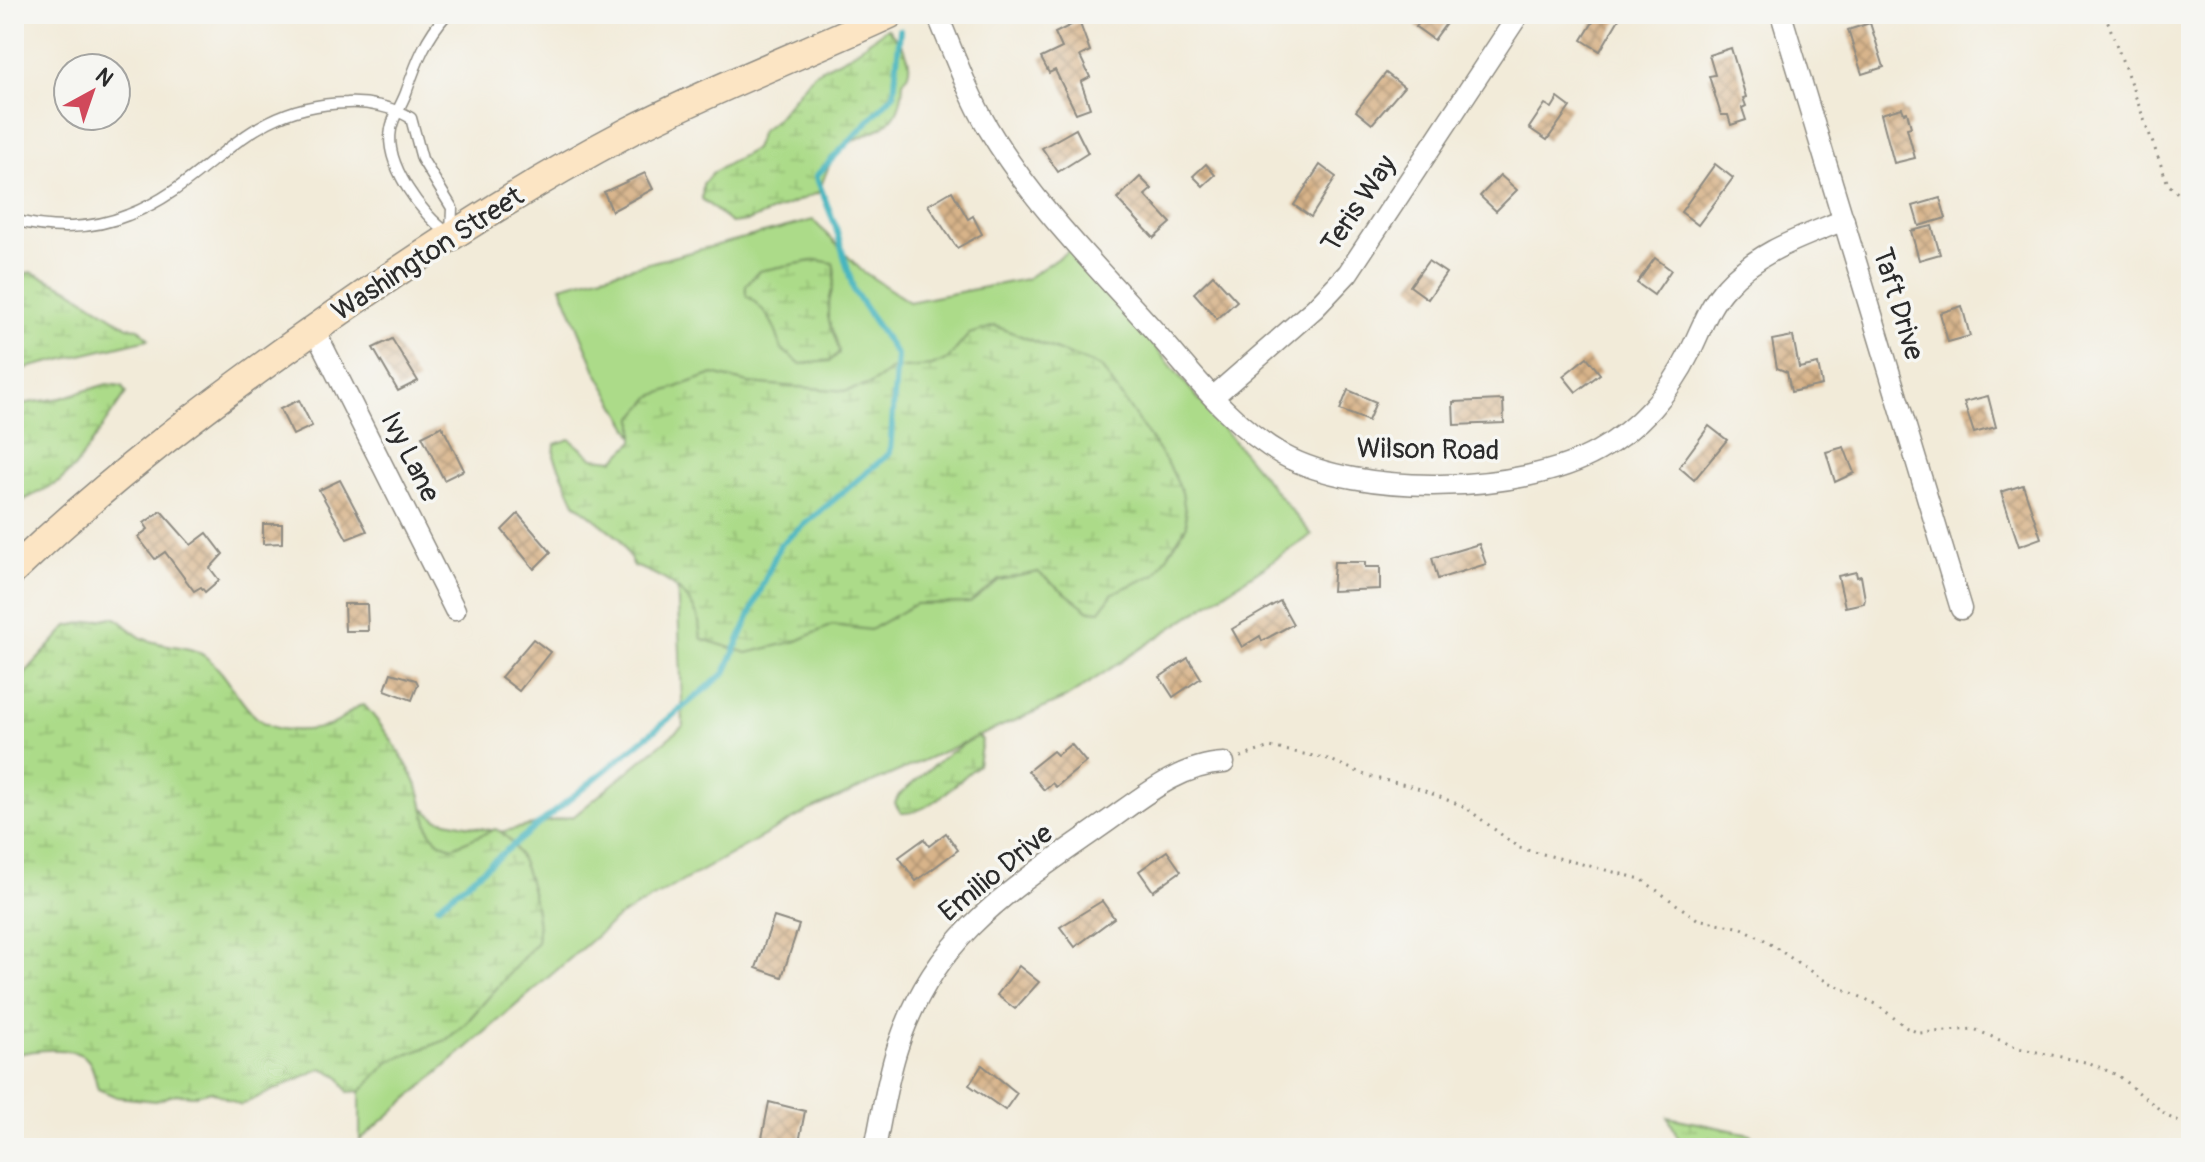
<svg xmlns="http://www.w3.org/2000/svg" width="2205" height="1162" viewBox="0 0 2205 1162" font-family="Pangolin,sans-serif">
	<defs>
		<pattern id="wetland-marsh" width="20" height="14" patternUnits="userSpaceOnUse" patternTransform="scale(2)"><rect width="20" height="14" fill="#acdb89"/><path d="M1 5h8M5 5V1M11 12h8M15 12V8" fill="none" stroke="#94bc76"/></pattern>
		<pattern id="building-cross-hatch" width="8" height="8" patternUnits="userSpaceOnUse" patternTransform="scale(2)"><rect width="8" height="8" fill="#d8b48a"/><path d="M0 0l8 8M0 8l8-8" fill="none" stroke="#af9371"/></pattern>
	</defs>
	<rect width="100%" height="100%" fill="#f6f6f2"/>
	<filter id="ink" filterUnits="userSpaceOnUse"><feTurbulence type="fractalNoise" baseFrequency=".0125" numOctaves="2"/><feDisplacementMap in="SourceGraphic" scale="16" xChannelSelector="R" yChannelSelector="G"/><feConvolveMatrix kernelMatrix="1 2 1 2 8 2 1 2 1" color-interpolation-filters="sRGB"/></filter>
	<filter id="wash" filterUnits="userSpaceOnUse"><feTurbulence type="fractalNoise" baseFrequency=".006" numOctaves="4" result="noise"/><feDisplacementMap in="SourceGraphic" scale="32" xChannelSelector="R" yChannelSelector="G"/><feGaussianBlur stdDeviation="1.8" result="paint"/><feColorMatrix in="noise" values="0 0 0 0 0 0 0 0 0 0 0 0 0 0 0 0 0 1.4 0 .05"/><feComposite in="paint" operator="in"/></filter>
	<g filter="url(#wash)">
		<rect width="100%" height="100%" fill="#f2ebd9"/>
		<polygon fill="#acdb89" stroke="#6c835a" stroke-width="2" points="813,220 861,270 909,302 1026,279 1073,248 1312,535 1066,698 810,810 617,918 360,1140 361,757 437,819 500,832 574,816 683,726 674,506 596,371 561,286"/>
		<g fill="url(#wetland-marsh)" stroke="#6c835a" stroke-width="2">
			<path d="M887,28C901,42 919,63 903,82C901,139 870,122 837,153C828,162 824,181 818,193L748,221L731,223L702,199L703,184L712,173L754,149L761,131L776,119L814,73L850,55Z"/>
			<path d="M817,260L833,263C839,281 827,296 828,315C829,328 838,339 839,353L830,361L801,364L781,349C776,324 766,310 746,295V285L759,271Z"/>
			<polygon points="31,272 69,289 128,327 139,328 149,339 14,371 14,276"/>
			<path d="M995,326L1101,367L1170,467L1182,492L1187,525L1156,574L1113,593L1100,611L1088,610L1038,572L999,580L970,603L915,604L870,630L832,625L797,641L747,653L702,639C698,631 701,623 697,615C685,588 661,575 634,566L619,538L575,503L554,456L555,444L570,439L593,458L614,460L634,441V417L652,396L713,374L748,383L847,391L871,384L892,369L932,366L948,359L969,334Z"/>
			<polygon points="107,384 122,386 126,393 75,467 59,482 14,505 14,405 61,398"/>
			<path d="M113,617C125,621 131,633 142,638C162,648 188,643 206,657C238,681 244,730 291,730C305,731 326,729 339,721C348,715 353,706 364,705C384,727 407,761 418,788C428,811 421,841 453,847L495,829C523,837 542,916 537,942L466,1023L446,1040L390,1061L361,1091L348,1092L339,1076L322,1068L241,1105L211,1091L193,1096L176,1094L156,1101L117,1097L98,1089C95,1080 94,1065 86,1058C70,1045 33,1050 14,1055V705L26,672L68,626Z"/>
			<path d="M977,736L982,740L978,765C956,782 929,815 901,813L895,803L899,795L946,755Z"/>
			<polygon points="1668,1117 1750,1134 1759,1148 1683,1148"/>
		</g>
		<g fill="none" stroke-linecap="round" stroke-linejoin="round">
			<polyline stroke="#46b5bf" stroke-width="6" points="438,906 725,673 780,545 890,453 897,356 854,291 835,225 816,176 894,94 900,30"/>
		</g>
		<g id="blocks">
			<g fill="url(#building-cross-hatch)">
				<polygon points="1426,14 1453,14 1434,40 1416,27"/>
				<polygon points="1598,14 1622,14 1600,51 1582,40"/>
				<polygon points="1079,21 1090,51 1080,56 1090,77 1081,82 1090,108 1076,113 1055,70 1049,73 1041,58 1062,48 1055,33"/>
				<polygon points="1870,23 1884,67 1862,74 1848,30"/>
				<polygon points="1731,48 1746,97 1743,98 1746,106 1742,108 1746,120 1731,125 1728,115 1721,115 1709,76 1715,75 1709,55"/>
				<polygon points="1386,73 1404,87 1372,124 1356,111"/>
				<polygon points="1558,98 1570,107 1547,140 1529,128 1545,104 1552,108"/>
				<polygon points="1902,108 1904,113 1907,112 1911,127 1907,128 1915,158 1894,163 1881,114"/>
				<polygon points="1076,129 1088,153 1058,172 1042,148"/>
				<polygon points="1206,164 1215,175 1203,186 1193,176"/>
				<polygon points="1715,164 1733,178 1698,225 1681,212"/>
				<polygon points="1320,165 1336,177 1311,217 1294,205"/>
				<polygon points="645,173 653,189 612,211 604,192"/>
				<polygon points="1500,175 1517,190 1496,211 1480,196"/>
				<polygon points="1140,177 1152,189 1145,195 1171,223 1154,238 1117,199"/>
				<polygon points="952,191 968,219 973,216 982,234 957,248 928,205"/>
				<polygon points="1940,198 1946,218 1919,226 1913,206"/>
				<polygon points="1932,226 1940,254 1919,260 1911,231"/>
				<polygon points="1655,258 1671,270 1654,295 1637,283"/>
				<polygon points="1428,261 1446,273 1428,299 1410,286"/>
				<polygon points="1213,275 1237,301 1217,319 1194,293"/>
				<polygon points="1962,306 1970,336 1948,342 1940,313"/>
				<polygon points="1793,336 1799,368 1818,364 1822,385 1791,392 1787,372 1777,368 1772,340"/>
				<polygon points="392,339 418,381 398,391 373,348"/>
				<polygon points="1587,357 1600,374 1576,392 1563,376"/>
				<polygon points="1348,390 1376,402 1368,421 1340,410"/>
				<polygon points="1988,396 1996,427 1974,433 1964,402"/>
				<polygon points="299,400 312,426 293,435 280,409"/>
				<polygon points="1503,400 1504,423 1454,425 1453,402"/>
				<polygon points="442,426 464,470 444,480 422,436"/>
				<polygon points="1709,426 1727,440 1694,480 1679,467"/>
				<polygon points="1844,447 1854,473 1835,482 1826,452"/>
				<polygon points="340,480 367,531 347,539 319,490"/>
				<polygon points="2023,485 2041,538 2019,546 2001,492"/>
				<polygon points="161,511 191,545 207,533 223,554 210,568 219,580 205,592 201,587 194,591 165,552 155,559 138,537 148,529 144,523"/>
				<polygon points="518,514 551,552 534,569 502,530"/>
				<polygon points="263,524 282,524 282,543 263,544"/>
				<polygon points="1479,544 1486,564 1438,579 1432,558"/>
				<polygon points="1334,562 1365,562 1365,567 1380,567 1380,589 1332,591"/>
				<polygon points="1856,572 1857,577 1861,576 1865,599 1864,603 1845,607 1838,576"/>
				<polygon points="1280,601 1293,624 1262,641 1260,636 1242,647 1232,629"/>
				<polygon points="344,604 367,604 368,631 345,631"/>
				<polygon points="533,639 550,652 519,691 501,677"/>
				<polygon points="1188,658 1201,678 1173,697 1160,677"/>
				<polygon points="391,673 416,680 418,684 412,700 385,690"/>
				<polygon points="1071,744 1086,762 1056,787 1052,783 1044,790 1028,771 1053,751 1057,755"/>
				<polygon points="946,833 958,850 916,881 899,857 924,839 929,846"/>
				<polygon points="1167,851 1181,871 1153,891 1139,871"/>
				<polygon points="1102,901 1114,918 1075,947 1060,927"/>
				<polygon points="774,917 799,925 782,977 756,968"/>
				<polygon points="1019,966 1039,982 1015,1009 997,995"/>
				<polygon points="982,1065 1017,1093 1005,1110 969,1085"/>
				<polygon points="769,1102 805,1111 798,1148 765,1144 762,1138"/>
			</g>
		</g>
	</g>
	<g filter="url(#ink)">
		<use href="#blocks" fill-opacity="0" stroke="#8e8b82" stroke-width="2"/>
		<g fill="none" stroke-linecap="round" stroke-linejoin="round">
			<g stroke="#8e8b82" stroke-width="13">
				<g id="service">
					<path d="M447,14C426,37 417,61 407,90C403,103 393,116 391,129C384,164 422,215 448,233"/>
					<path d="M14,220C51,230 92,230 128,215C214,182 240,105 347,103C368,102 393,107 411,118L422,159L452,208L451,233"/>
				</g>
			</g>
			<g stroke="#8e8b82" stroke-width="23">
				<g id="minor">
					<path d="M937,14C953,52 967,92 988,128C1033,204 1099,269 1158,335C1196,378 1232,426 1283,455C1359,497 1522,494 1598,451C1638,429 1670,393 1690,352C1701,330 1709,305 1726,287C1758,251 1800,238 1844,220"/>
					<polyline points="1781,14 1961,609"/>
					<polyline points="314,329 455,610"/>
					<polyline points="1213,397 1315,308 1348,273 1519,14"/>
					<path d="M875,1148C882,1114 887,1079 898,1046C935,935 1010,890 1101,826C1139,800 1177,765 1224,763"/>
				</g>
			</g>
			<g stroke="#8e8b82" stroke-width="31">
				<path id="secondary" d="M14,570C107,481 207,405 312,331C415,258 518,190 630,131C714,88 804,54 890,14"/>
			</g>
			<g stroke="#8e8b82" stroke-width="3" stroke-dasharray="2 6" stroke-linecap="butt">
				<polyline points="2105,14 2168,184 2191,206"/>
				<polyline points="1241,757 1270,747 1328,759 1370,777 1415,787 1465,807 1519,848 1641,879 1697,919 1742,928 1763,939 1822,979 1876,1004 1907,1028 1919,1033 1974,1029 2018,1048 2090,1063 2117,1075 2169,1117 2191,1128"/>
			</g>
			<use href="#service" stroke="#fff" stroke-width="10"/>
			<use href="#minor" stroke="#fff" stroke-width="20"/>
			<use href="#secondary" stroke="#fce5c4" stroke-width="28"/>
		</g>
	</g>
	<g text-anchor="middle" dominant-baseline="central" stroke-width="7" stroke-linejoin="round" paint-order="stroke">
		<g font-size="28" fill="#2b2b2b" stroke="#f6f6f2">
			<text transform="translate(1359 204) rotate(-56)">Teris Way</text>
			<text transform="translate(428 254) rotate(-33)">Washington Street</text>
			<text transform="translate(1898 304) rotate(73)">Taft Drive</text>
			<text transform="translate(1428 450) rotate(1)">Wilson Road</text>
			<text transform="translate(410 457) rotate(63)">Ivy Lane</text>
			<text transform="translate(996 873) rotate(-39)">Emilio Drive</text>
		</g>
	</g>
	<rect width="2205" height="1162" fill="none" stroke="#f6f6f2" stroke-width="48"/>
	<g transform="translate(92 92) rotate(40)"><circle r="38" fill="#f6f6f2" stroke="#a5a5a2" stroke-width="2"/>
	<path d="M0-6L14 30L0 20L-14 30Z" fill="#d1495b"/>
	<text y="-12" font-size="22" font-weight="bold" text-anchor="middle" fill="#2b2b2b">N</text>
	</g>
</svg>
